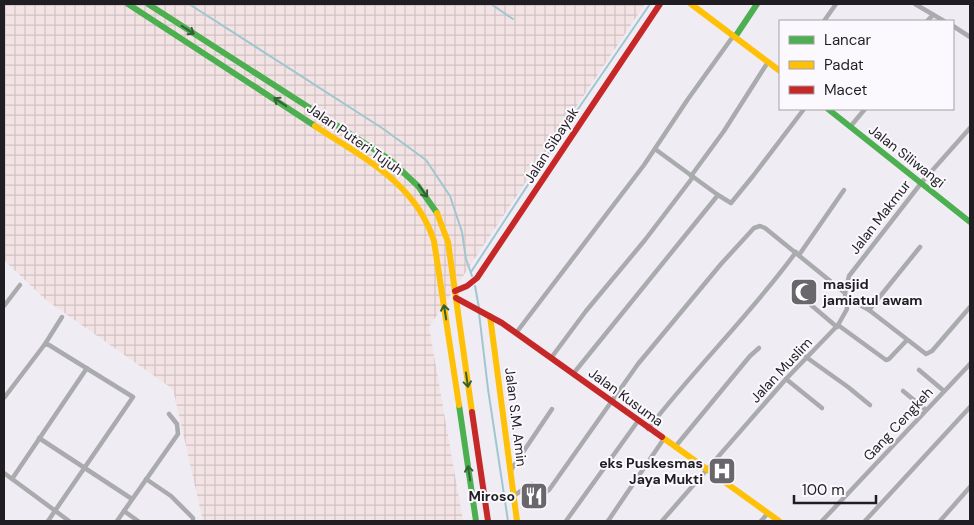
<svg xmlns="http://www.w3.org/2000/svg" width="974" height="525" viewBox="0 0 974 525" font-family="'DM Sans',sans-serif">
	<defs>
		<pattern id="industrial-grid" width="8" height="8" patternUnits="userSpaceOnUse" patternTransform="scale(1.25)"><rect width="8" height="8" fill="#f3e3e4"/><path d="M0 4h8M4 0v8" fill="none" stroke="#d0c2c3"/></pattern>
	</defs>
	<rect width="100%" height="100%" fill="#f0ecf4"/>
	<polygon fill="url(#industrial-grid)" points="4,4 645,4 429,327 463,521 203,521 173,389 46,300 4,260"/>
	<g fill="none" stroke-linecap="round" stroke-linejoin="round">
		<g stroke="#a0c6d0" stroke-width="2">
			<polyline points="189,4 382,128 426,160 450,196 462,232 466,259 472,276"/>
			<polyline points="491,4 513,19"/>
			<polyline points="471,272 565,128 650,4"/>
			<polyline points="475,286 479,308"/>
			<polyline points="479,313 488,389 508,521"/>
		</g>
		<g stroke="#aaabad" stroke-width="4.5">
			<polyline points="915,4 944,21"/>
			<polyline points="824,21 836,4"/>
			<polyline points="927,21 933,15"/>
			<polyline points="953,26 970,37"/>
			<polyline points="850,127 865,109"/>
			<polyline points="655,149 718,195 731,203 753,176 804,109"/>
			<polyline points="691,176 724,131 768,62"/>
			<polyline points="799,255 844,190"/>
			<polyline points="846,297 869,310 926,354 932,351 970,307"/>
			<polyline points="811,305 837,327"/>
			<polyline points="4,306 20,285"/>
			<polyline points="869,310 920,247"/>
			<polyline points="838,325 886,360 889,359 907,340"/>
			<polyline points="516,333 644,165 688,99 734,35"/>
			<polyline points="45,344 49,345 133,397 48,521"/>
			<polyline points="806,357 848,387 870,405"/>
			<polyline points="551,358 586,311 645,240 693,177"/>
			<polyline points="919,370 944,391"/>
			<polyline points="573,374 718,195"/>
			<polyline points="786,379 822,408"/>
			<polyline points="903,391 926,410"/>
			<polyline points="4,398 45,344 62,317"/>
			<path d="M648,429C695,368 751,314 796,252"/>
			<polyline points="39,438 132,499"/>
			<polyline points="675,447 750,356 759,348"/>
			<polyline points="511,470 552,409"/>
			<polyline points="4,473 69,521"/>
			<polyline points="12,479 87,368"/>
			<polyline points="146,479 171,496 193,518 193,521"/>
			<polyline points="513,496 532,484 546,492 549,490 638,364 721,264 754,228 760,226 765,228 845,293"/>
			<polyline points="124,511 138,521"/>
			<polyline points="117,521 178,434 177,424 169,414"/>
			<polyline points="566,521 638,421"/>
			<polyline points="608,521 663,440"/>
			<polyline points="662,521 786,379 838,325 847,309 845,293 849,276 922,182 970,128"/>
			<polyline points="761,521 768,513"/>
			<polyline points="822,521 970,364"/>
			<polyline points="865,521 970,407"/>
			<polyline points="940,521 970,487"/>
		</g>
		<g stroke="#4caf50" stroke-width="6">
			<polyline points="128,4 315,126"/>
			<polyline points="148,4 389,159 418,186 437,213"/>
			<polyline points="735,37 757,4"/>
			<polyline points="828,109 970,222"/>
			<polyline points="459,405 476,521"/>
		</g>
		<g stroke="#ffc107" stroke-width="6">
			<polyline points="691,4 780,71"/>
			<path d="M315,126C363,158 415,182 434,241L459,405"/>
			<polyline points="437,213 448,242 472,412"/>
			<polyline points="490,316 517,521"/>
			<polyline points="662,437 779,521"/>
		</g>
		<g stroke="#c62828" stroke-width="6">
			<polyline points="455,291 467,286 477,278 660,4"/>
			<polyline points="456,298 502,323 662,437"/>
			<polyline points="472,412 488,521"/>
		</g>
	</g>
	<defs><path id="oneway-shaft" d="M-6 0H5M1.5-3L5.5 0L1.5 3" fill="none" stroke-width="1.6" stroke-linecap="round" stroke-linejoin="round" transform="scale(1.25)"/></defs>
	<g stroke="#345f37">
		<use href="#oneway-shaft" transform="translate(188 30) rotate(33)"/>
		<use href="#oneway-shaft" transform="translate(280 102) rotate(-146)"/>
		<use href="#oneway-shaft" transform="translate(423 191) rotate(54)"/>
		<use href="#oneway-shaft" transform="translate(445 312) rotate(-99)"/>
		<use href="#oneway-shaft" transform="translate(467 380) rotate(82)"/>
		<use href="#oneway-shaft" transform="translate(469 473) rotate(-99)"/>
	</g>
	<defs>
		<g id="mosque-square" transform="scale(1.4375)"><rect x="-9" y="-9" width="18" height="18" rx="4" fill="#69666c" stroke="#fbf8fe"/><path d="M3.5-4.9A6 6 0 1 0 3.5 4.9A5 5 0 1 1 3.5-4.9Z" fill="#fff"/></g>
		<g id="hospital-square" transform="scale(1.4375)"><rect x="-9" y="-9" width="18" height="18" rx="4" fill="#69666c" stroke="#fbf8fe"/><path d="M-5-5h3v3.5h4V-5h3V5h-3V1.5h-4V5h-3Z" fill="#fff"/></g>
		<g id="restaurant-square" transform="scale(1.4375)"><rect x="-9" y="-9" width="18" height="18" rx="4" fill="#69666c" stroke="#fbf8fe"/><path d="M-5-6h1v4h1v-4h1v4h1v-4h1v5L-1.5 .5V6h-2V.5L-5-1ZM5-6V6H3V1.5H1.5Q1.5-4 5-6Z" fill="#fff"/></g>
	</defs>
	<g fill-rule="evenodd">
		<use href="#mosque-square" x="804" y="292"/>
		<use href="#hospital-square" x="722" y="471"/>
		<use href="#restaurant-square" x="534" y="496"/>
	</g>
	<g text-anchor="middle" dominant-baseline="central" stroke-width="4" stroke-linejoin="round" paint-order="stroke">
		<g font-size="14" fill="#211e23" stroke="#fbf8fe">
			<text transform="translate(355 139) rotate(35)">Jalan Puteri Tujuh</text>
			<text transform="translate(551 145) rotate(-57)">Jalan Sibayak</text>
			<text transform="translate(907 156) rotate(38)">Jalan Siliwangi</text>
			<text transform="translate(880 217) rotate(-52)">Jalan Makmur</text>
			<text transform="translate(781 370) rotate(-47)">Jalan Muslim</text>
			<text transform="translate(626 397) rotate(36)">Jalan Kusuma</text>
			<text transform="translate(516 417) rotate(83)">Jalan S.M. Amin</text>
			<text transform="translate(898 424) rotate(-47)">Gang Cengkeh</text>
		</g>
		<g font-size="14" font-weight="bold" fill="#211e23" stroke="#fbf8fe" text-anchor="end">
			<text x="823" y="284" text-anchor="start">masjid<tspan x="823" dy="16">jamiatul awam</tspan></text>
			<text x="703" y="463">eks Puskesmas<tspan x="703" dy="16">Jaya Mukti</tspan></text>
			<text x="515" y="496">Miroso</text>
		</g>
	</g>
	<rect width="974" height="525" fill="none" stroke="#211e23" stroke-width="10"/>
	<rect x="779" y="20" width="175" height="90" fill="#fbf8fe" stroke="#a4a1a6"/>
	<rect x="789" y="36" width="25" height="8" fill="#4caf50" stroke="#a4a1a6"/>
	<text x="824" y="45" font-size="15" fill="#211e23">Lancar</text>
	<rect x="789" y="61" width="25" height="8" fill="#ffc107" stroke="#a4a1a6"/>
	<text x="824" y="70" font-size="15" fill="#211e23">Padat</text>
	<rect x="789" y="86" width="25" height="8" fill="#c62828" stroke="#a4a1a6"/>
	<text x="824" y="95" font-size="15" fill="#211e23">Macet</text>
	<path d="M794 495v8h82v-8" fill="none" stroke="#211e23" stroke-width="2.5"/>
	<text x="802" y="495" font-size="15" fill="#211e23" stroke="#fbf8fe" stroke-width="4" paint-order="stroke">100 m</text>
</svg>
